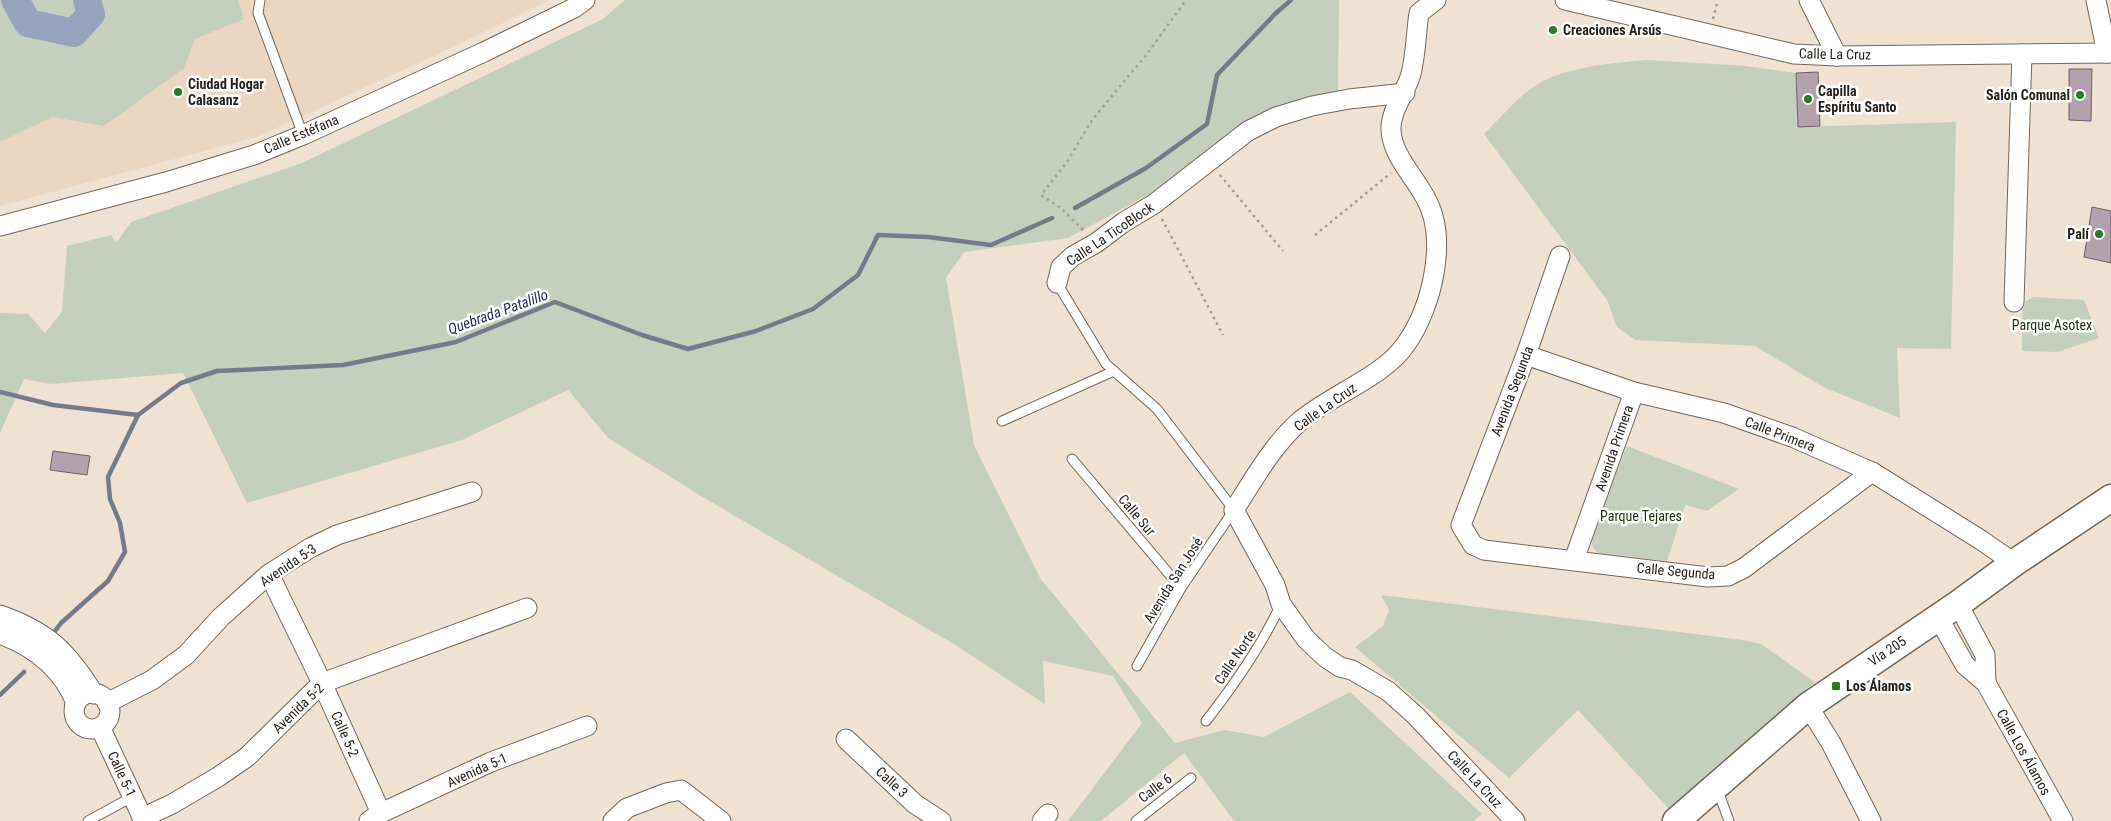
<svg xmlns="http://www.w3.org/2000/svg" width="2111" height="821" viewBox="0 0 2111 821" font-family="'Roboto Condensed',sans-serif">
	<rect width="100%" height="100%" fill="#f0e2d2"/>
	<polygon fill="#ebd7c1" points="0,0 550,0 453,47 257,137 0,206"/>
	<g fill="#c5cfbe">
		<polygon points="0,0 238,0 244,19 195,39 184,68 104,126 52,117 0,142"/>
		<polygon points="625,0 1339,0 1338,93 1271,108 1157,190 1068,238 964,252 946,278 974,445 1040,578 1175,743 1225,730 1264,737 1350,692 1482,814 1474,821 1234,821 1184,753 1101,821 1068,821 1142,723 1113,676 1043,661 1045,704 957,646 706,499 608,438 568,390 462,440 247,503 183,373 51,384 24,379 0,433 0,313 28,314 45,333 62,312 67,246 111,235 116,243 131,222 302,163 603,19"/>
		<path d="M1648,60L1746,66L1796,73L1798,127L1956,122L1951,349L1897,348L1900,418L1825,388L1755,346L1635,340L1617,327L1607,300L1484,134C1499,120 1512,103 1529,90C1559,67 1610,63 1648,60Z"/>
		<polygon points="2033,297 2084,300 2099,338 2057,352 2022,351 2022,309 2025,302"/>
		<path d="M1627,446L1739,489L1707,511L1685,505L1667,561L1599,553C1593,549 1591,545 1591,538Z"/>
		<polygon points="1381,595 1743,640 1761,644 1815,682 1669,809 1578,710 1509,778 1355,647 1383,626 1389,610"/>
	</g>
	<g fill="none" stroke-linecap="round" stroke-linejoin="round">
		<g stroke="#747c8c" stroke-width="4.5">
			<polyline points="1075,208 1146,168 1207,124 1217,75 1275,14 1291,0"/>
			<polyline points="0,392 53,405 138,415"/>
			<polyline points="52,635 61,623 108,581 125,552 120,523 110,499 108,477 138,415 181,383 217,371 343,365 456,342 555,302 642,335 688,349 756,331 813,309 858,275 878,235 928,237 991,245 1052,218"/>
			<polyline points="0,695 24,672"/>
		</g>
		<polyline stroke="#97a4be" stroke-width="28" points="15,0 28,23 74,33 91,14 87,0"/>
	</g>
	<g fill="#b3a1ae" stroke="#71616c">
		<polygon points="2069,69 2092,69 2091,121 2069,120"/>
		<polygon points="1818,72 1820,126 1798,127 1796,73"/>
		<polygon points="2092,207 2111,211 2111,263 2084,257"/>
		<polygon points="53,451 90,456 87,475 50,470"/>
	</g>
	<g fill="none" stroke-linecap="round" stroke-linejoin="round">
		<g stroke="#746759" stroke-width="11">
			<g id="lane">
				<polyline points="260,0 258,13 303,135"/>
				<polyline points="1057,283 1106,364 1157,409 1234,510 1181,588 1137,666"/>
				<polyline points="1002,421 1114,371"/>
				<polyline points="1072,459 1181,588"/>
				<path d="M1206,721C1235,684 1261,647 1281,604"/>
				<polyline points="1717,788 1729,821"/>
				<polyline points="88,821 132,797"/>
				<polyline points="1136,821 1191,778"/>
			</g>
		</g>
		<g stroke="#746759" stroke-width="21">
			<g id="street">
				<path d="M1436,0L1419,13C1416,33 1416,54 1411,74C1406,92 1390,111 1391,130C1392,155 1414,176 1425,197C1449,238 1432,307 1406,344C1384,377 1330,395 1299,422C1272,446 1254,479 1234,510L1275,585L1281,604L1306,639L1325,657L1340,667L1352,670L1388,691L1415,715L1515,821"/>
				<polyline points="1565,0 1794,54 1837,56 2111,53"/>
				<polyline points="1809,0 1837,56"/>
				<polyline points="2096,0 2107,53"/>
				<polyline points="0,226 166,182 254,155 303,135 484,52 574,8 585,0"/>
				<polyline points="1560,256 1526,355 1461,525 1473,545 1484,550 1708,577 1728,576 1744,568 1872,472"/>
				<polyline points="1057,283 1061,267 1073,256 1096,243 1124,222 1154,204 1248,131 1276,117 1312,106 1349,99 1405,93"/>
				<polyline points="2014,302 2022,54"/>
				<polyline points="1526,355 1634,392 1724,413 1792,437 1872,472 1981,540 2014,563"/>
				<polyline points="1574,560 1634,392"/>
				<polyline points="269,574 322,683 381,813"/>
				<polyline points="1958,604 1985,655 1986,683"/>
				<path d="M0,615C48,632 67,651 94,694"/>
				<polyline points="1938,617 1965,665 1986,683 2063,821"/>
				<path d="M0,634C35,647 62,668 76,703"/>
				<circle cx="92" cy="711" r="18"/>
				<polyline points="107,703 152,680 186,655 221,617 269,574 310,548 337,535 472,492"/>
				<polyline points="1808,706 1831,743 1871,821"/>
				<polyline points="100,727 144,821"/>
				<polyline points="846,739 915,804 941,821"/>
				<polyline points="142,818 172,804 218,777 247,757 322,683 527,608"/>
				<polyline points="369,821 381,813 491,762 587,726"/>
				<polyline points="613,821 627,808 666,793 681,790 721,821"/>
				<polyline points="1042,821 1048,814"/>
			</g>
		</g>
		<g stroke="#746759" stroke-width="29">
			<polyline id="secondary" points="1676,821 1808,706 1958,604 2014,563 2111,498"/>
		</g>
		<g stroke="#a69b8f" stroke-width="2.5" stroke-dasharray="2.5 4" stroke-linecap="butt">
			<polyline points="1713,19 1718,0"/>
			<polyline points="1220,175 1283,251"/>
			<polyline points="1162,219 1223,335"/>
			<polyline points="1083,230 1061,208 1041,195 1067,162 1092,120 1147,54 1186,0"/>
			<polyline points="1315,235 1391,173"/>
		</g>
		<use href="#lane" stroke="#fff" stroke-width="9"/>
		<use href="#street" stroke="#fff" stroke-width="19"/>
		<use href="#secondary" stroke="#fff" stroke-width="26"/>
	</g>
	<g fill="#297923" stroke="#fff" stroke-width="2">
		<circle cx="1553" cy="30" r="5"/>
		<circle cx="178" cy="92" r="5"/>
		<circle cx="2080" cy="95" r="5"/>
		<circle cx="1808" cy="99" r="5"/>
		<circle cx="2099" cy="234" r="5"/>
		<rect x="1831" y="681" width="10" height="10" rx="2.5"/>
	</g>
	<g text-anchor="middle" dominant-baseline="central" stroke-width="5" stroke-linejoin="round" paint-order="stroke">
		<g font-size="14" font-weight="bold" fill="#241f19" stroke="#fff" text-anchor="start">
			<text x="1563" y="30">Creaciones Arsús</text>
			<text x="188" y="84">Ciudad Hogar<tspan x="188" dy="16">Calasanz</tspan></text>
			<text x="1818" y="91">Capilla<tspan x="1818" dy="16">Espíritu Santo</tspan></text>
			<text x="2070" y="95" text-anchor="end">Salón Comunal</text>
			<text x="2089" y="234" text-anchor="end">Palí</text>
			<text x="1846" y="686">Los Álamos</text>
		</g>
		<g font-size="14" fill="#241f19" stroke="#fff">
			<text transform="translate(1835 54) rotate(1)">Calle La Cruz</text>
			<text transform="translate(301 134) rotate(-23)">Calle Estéfana</text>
			<text transform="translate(1110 234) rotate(-34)">Calle La TicoBlock</text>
			<text transform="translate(1512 391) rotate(-69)">Avenida Segunda</text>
			<text transform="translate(1325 407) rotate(-35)">Calle La Cruz</text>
			<text transform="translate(1780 434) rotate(21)">Calle Primera</text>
			<text transform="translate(1614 448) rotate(-71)">Avenida Primera</text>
			<text transform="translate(1137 515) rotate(50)">Calle Sur</text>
			<text transform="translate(288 565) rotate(-34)">Avenida 5-3</text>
			<text transform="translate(1676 571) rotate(5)">Calle Segunda</text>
			<text transform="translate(1173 580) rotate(-58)">Avenida San José</text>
			<text transform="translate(1887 651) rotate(-34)">Vía 205</text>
			<text transform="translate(1235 657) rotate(-56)">Calle Norte</text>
			<text transform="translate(298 708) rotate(-44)">Avenida 5-2</text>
			<text transform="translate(345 734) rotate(66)">Calle 5-2</text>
			<text transform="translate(2024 752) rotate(61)">Calle Los Álamos</text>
			<text transform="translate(477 770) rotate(-24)">Avenida 5-1</text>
			<text transform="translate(122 774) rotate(65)">Calle 5-1</text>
			<text transform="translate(1475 779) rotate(47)">Calle La Cruz</text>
			<text transform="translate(892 782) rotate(43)">Calle 3</text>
			<text transform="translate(1155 788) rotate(-37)">Calle 6</text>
		</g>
		<g font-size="14" fill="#21360b" stroke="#fff">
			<text x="2052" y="325">Parque Asotex</text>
			<text x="1641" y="516">Parque Tejares</text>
		</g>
		<g font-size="15" font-style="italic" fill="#1e2f54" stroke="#fff">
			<text transform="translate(498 312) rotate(-20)">Quebrada Patalillo</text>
		</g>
	</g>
</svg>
